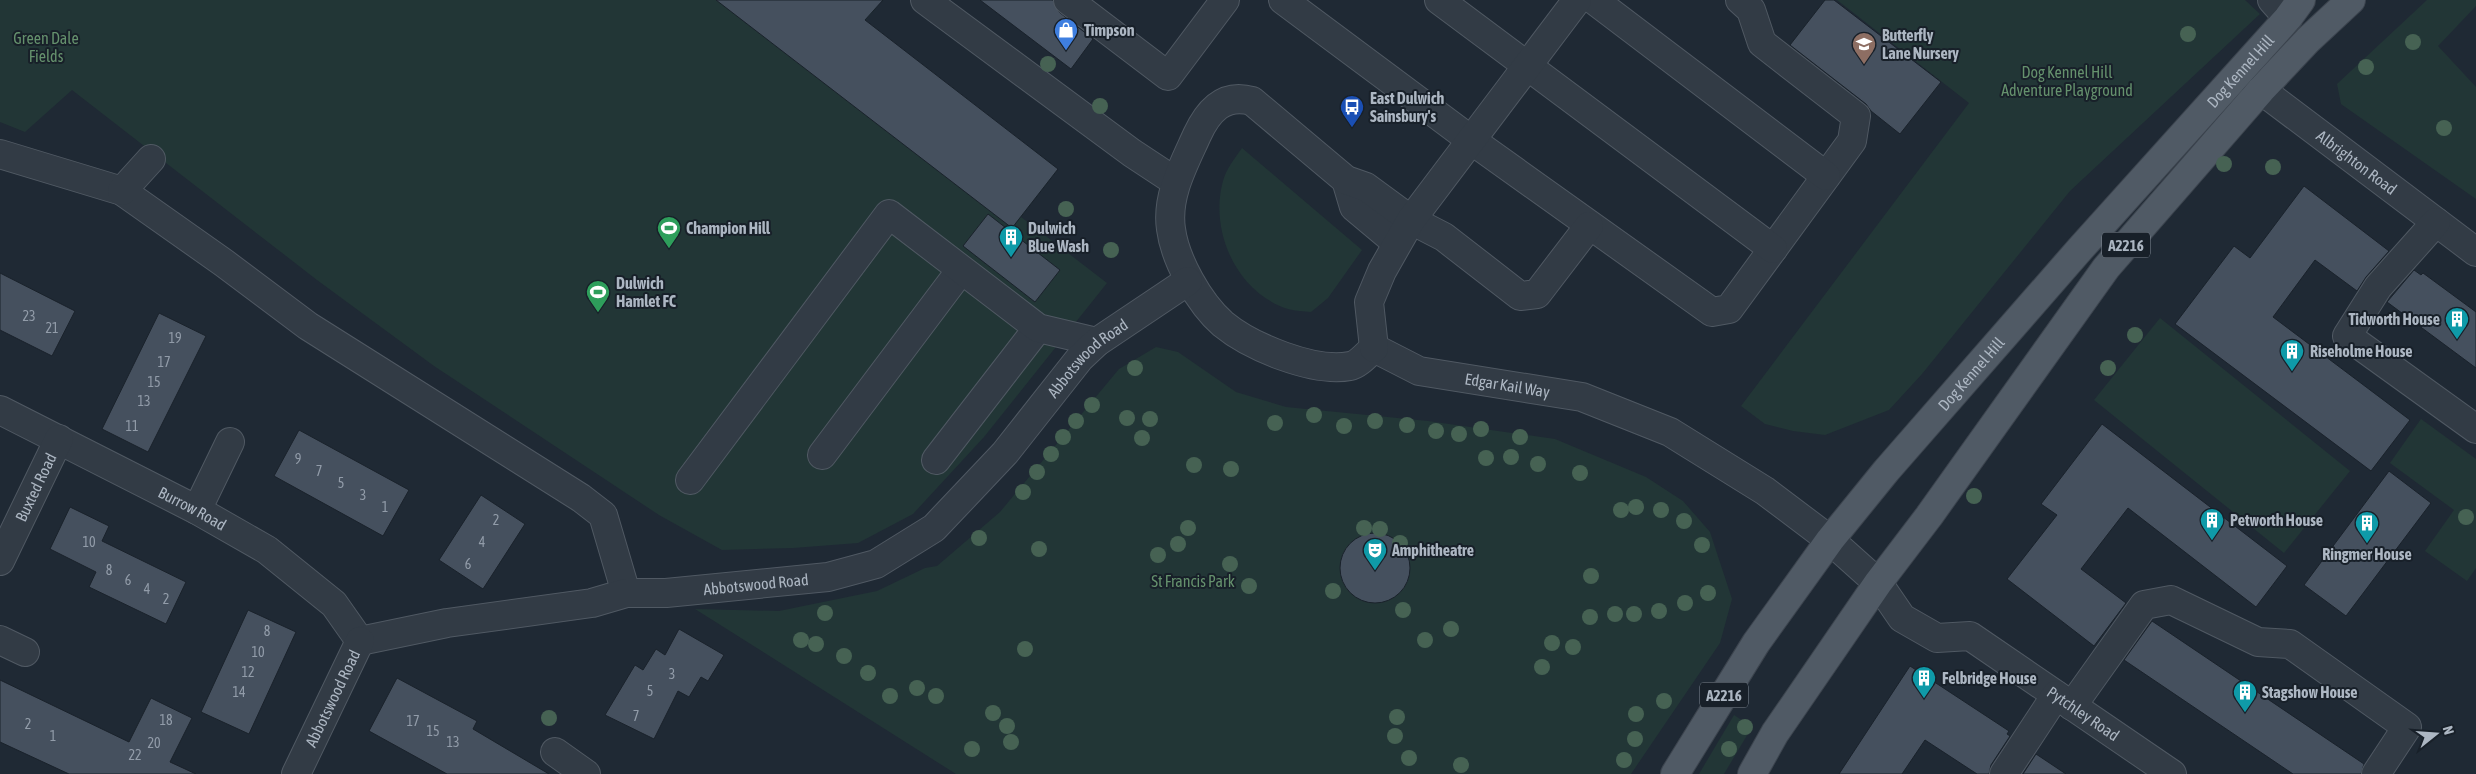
<svg xmlns="http://www.w3.org/2000/svg" width="2476" height="774" viewBox="0 0 2476 774" font-family="'Asap Condensed',sans-serif">
	<rect width="100%" height="100%" fill="#1f2934"/>
	<g fill="#223636">
		<polygon points="0,0 871,0 878,6 865,21 1058,169 1021,217 1107,283 984,437 913,514 858,543 793,548 722,550 659,515 434,366 317,280 72,90 25,132 0,122"/>
		<polygon points="1837,0 2245,0 2260,14 2070,191 1922,374 1889,410 1825,435 1793,431 1765,424 1741,406 1969,103"/>
		<polygon points="2427,0 2476,0 2476,6 2438,46 2476,87 2476,199 2341,104 2337,84"/>
		<path d="M1242,148L1362,250L1328,298L1311,312C1304,311 1295,311 1288,309C1237,293 1209,231 1223,181C1226,169 1235,158 1242,148Z"/>
		<polygon points="2160,318 2350,471 2284,553 2094,400"/>
		<polygon points="1156,347 1178,352 1236,392 1286,407 1428,421 1555,439 1646,477 1683,501 1710,532 1732,599 1720,643 1631,774 956,774 695,609 779,611 877,591 925,568 937,566 1000,512 1119,369"/>
		<polygon points="2421,419 2476,459 2476,568 2467,581 2425,551 2454,510 2390,463"/>
		<polygon points="1734,715 1752,727 1724,774 1699,774"/>
	</g>
	<g fill="#45505e" stroke="#1a222b">
		<polygon points="716,0 883,0 865,20 1058,169 1012,228"/>
		<polygon points="980,0 1053,0 1059,12 1093,39 1071,69"/>
		<polygon points="1825,0 1834,0 1941,82 1900,134 1871,111 1866,104 1790,45"/>
		<polygon points="2304,186 2389,251 2366,277 2357,291 2315,260 2273,317 2410,420 2371,471 2175,324 2234,246 2250,258"/>
		<polygon points="988,214 1060,270 1035,302 963,246"/>
		<polygon points="2414,270 2421,275 2423,273 2476,312 2476,368 2387,302"/>
		<polygon points="0,273 75,311 52,356 0,330"/>
		<polygon points="159,313 206,336 148,452 102,429"/>
		<polygon points="2102,424 2287,566 2256,607 2128,508 2081,569 2126,603 2094,646 2007,579 2057,515 2041,504"/>
		<polygon points="299,430 409,490 383,536 274,476"/>
		<polygon points="2389,471 2431,503 2346,616 2304,585"/>
		<polygon points="481,495 525,524 483,589 439,560"/>
		<polygon points="70,507 109,526 102,541 186,582 166,624 89,587 96,572 50,549"/>
		<circle cx="1375" cy="568" r="35"/>
		<polygon points="248,610 296,632 249,734 201,712"/>
		<polygon points="2152,621 2364,764 2361,774 2293,774 2124,660"/>
		<polygon points="679,629 724,655 708,681 701,677 689,697 678,691 654,739 605,715 635,665 643,670 656,649 665,655"/>
		<polygon points="1910,666 2009,731 2007,734 2010,736 1991,765 1989,774 1977,774 1925,740 1902,774 1839,774"/>
		<polygon points="397,678 477,721 473,729 549,774 447,774 369,731"/>
		<polygon points="0,680 129,742 151,698 192,718 170,762 196,774 69,774 0,742"/>
		<polygon points="2036,754 2066,774 2023,774"/>
	</g>
	<g fill="none" stroke-linecap="round" stroke-linejoin="round">
		<g stroke="#505963" stroke-width="30">
			<g id="minor">
				<polyline points="925,0 1132,153 1176,182"/>
				<polyline points="1068,0 1168,76 1225,0"/>
				<polyline points="1283,0 1471,140 1712,312 1729,309 1852,141 1856,116 1762,43 1751,10 1740,0"/>
				<polyline points="1439,0 1773,249"/>
				<polyline points="1594,0 1826,176"/>
				<polyline points="2272,0 2288,18"/>
				<path id="s1" d="M2245,72L2261,90L2476,252"/>
				<polyline points="0,154 122,191 224,263 308,326 581,498 603,515 626,593"/>
				<polyline points="1346,180 1354,207 1397,243"/>
				<polyline points="122,191 151,159"/>
				<polyline points="2436,222 2378,287 2347,336 2476,429"/>
				<path id="s2" d="M1374,348L1419,371L1582,397L1670,432L1765,491L1830,540L1878,583L1902,618L1937,638L1970,636L2172,774"/>
				<path d="M1374,348C1368,353 1358,365 1350,366C1314,373 1251,347 1223,324C1199,303 1175,260 1171,229C1166,196 1184,164 1197,135C1208,111 1224,93 1252,101L1346,180L1366,187L1411,220L1444,237L1520,296L1537,294L1589,226"/>
				<polyline points="1374,348 1369,302 1382,271 1411,220 1577,0"/>
				<path id="s3" d="M0,410L197,510L267,550L334,604L360,641"/>
				<polyline points="822,455 961,270"/>
				<polyline points="936,460 1038,328"/>
				<polyline points="690,480 889,214 1038,328 1097,342"/>
				<polyline points="197,510 230,442"/>
				<path id="s4" d="M0,561L59,439"/>
				<polyline points="0,640 25,652"/>
				<path id="s5" d="M360,641L447,623L592,603L626,593H666L828,577L876,564L934,528L1005,453L1080,358L1097,342L1188,281"/>
				<polyline points="2072,706 2144,605 2171,600 2258,642 2290,644 2407,727 2376,774"/>
				<polyline points="555,752 586,774"/>
				<path id="s6" d="M296,774L360,641"/>
				<polyline points="2004,774 2056,695"/>
			</g>
		</g>
		<g stroke="#3c444e" stroke-width="30">
			<g id="major">
				<path id="s7" d="M1675,774L1756,643L1830,540L1886,471L2080,249L2288,18L2301,0"/>
				<polyline points="1752,774 1775,733 1878,583 1929,516 2106,268 2261,90 2308,40 2351,0"/>
			</g>
		</g>
		<use href="#minor" stroke="#323b45" stroke-width="28"/>
		<use href="#major" stroke="#505a65" stroke-width="28"/>
	</g>
	<g fill="#466253">
		<circle cx="2188" cy="34" r="8"/>
		<circle cx="2413" cy="42" r="8"/>
		<circle cx="1048" cy="64" r="8"/>
		<circle cx="2366" cy="67" r="8"/>
		<circle cx="1100" cy="106" r="8"/>
		<circle cx="2444" cy="128" r="8"/>
		<circle cx="2224" cy="164" r="8"/>
		<circle cx="2273" cy="167" r="8"/>
		<circle cx="1066" cy="209" r="8"/>
		<circle cx="1111" cy="250" r="8"/>
		<circle cx="2135" cy="335" r="8"/>
		<circle cx="1135" cy="368" r="8"/>
		<circle cx="2108" cy="368" r="8"/>
		<circle cx="1092" cy="405" r="8"/>
		<circle cx="1314" cy="415" r="8"/>
		<circle cx="1127" cy="418" r="8"/>
		<circle cx="1150" cy="419" r="8"/>
		<circle cx="1076" cy="421" r="8"/>
		<circle cx="1375" cy="421" r="8"/>
		<circle cx="1275" cy="423" r="8"/>
		<circle cx="1407" cy="425" r="8"/>
		<circle cx="1344" cy="426" r="8"/>
		<circle cx="1481" cy="429" r="8"/>
		<circle cx="1436" cy="431" r="8"/>
		<circle cx="1459" cy="434" r="8"/>
		<circle cx="1063" cy="437" r="8"/>
		<circle cx="1520" cy="437" r="8"/>
		<circle cx="1142" cy="438" r="8"/>
		<circle cx="1051" cy="454" r="8"/>
		<circle cx="1511" cy="457" r="8"/>
		<circle cx="1486" cy="458" r="8"/>
		<circle cx="1538" cy="464" r="8"/>
		<circle cx="1194" cy="465" r="8"/>
		<circle cx="1231" cy="469" r="8"/>
		<circle cx="1037" cy="472" r="8"/>
		<circle cx="1580" cy="473" r="8"/>
		<circle cx="1023" cy="492" r="8"/>
		<circle cx="1974" cy="496" r="8"/>
		<circle cx="1636" cy="507" r="8"/>
		<circle cx="1621" cy="510" r="8"/>
		<circle cx="1661" cy="510" r="8"/>
		<circle cx="2466" cy="517" r="8"/>
		<circle cx="1684" cy="521" r="8"/>
		<circle cx="1188" cy="528" r="8"/>
		<circle cx="1364" cy="528" r="8"/>
		<circle cx="1380" cy="529" r="8"/>
		<circle cx="979" cy="538" r="8"/>
		<circle cx="1400" cy="543" r="8"/>
		<circle cx="1178" cy="544" r="8"/>
		<circle cx="1702" cy="545" r="8"/>
		<circle cx="1039" cy="549" r="8"/>
		<circle cx="1158" cy="555" r="8"/>
		<circle cx="1230" cy="564" r="8"/>
		<circle cx="1591" cy="576" r="8"/>
		<circle cx="1249" cy="586" r="8"/>
		<circle cx="1333" cy="591" r="8"/>
		<circle cx="1708" cy="593" r="8"/>
		<circle cx="1685" cy="603" r="8"/>
		<circle cx="1403" cy="610" r="8"/>
		<circle cx="1659" cy="611" r="8"/>
		<circle cx="825" cy="613" r="8"/>
		<circle cx="1615" cy="614" r="8"/>
		<circle cx="1634" cy="614" r="8"/>
		<circle cx="1590" cy="617" r="8"/>
		<circle cx="1451" cy="629" r="8"/>
		<circle cx="801" cy="640" r="8"/>
		<circle cx="1425" cy="640" r="8"/>
		<circle cx="1552" cy="643" r="8"/>
		<circle cx="816" cy="644" r="8"/>
		<circle cx="1573" cy="647" r="8"/>
		<circle cx="1025" cy="649" r="8"/>
		<circle cx="844" cy="656" r="8"/>
		<circle cx="1542" cy="667" r="8"/>
		<circle cx="868" cy="673" r="8"/>
		<circle cx="917" cy="688" r="8"/>
		<circle cx="890" cy="696" r="8"/>
		<circle cx="936" cy="696" r="8"/>
		<circle cx="1664" cy="701" r="8"/>
		<circle cx="993" cy="713" r="8"/>
		<circle cx="1636" cy="714" r="8"/>
		<circle cx="1397" cy="717" r="8"/>
		<circle cx="549" cy="718" r="8"/>
		<circle cx="1007" cy="726" r="8"/>
		<circle cx="1745" cy="727" r="8"/>
		<circle cx="1395" cy="736" r="8"/>
		<circle cx="1635" cy="739" r="8"/>
		<circle cx="1011" cy="742" r="8"/>
		<circle cx="972" cy="749" r="8"/>
		<circle cx="1729" cy="749" r="8"/>
		<circle cx="1409" cy="758" r="8"/>
		<circle cx="1624" cy="760" r="8"/>
		<circle cx="1461" cy="765" r="8"/>
	</g>
	<defs>
		<g id="shop-pin" transform="scale(1.25)"><path d="M0 17L-7.5 6A9.5 9.5 0 1 1 7.5 6Z" fill="#3f7fe0" stroke="#182029"/><path d="M-5-2.5h2.3a2.7 3.5 0 0 1 5.4 0H5L5.5 6h-11ZM-1.5-2.5h3a1.5 2.3 0 0 0-3 0Z" fill="#fff"/></g>
		<g id="school-pin" transform="scale(1.25)"><path d="M0 17L-7.5 6A9.5 9.5 0 1 1 7.5 6Z" fill="#8d6e63" stroke="#182029"/><path d="M0-5L7-2L0 1L-7-2ZM-4 1L0 2.5L4 1V4Q0 6-4 4Z" fill="#fff"/></g>
		<g id="bus-pin" transform="scale(1.25)"><path d="M0 17L-7.5 6A9.5 9.5 0 1 1 7.5 6Z" fill="#1a4fb4" stroke="#182029"/><path d="M-5-6H5V4H4V6H2V4H-2V6H-4V4H-5ZM-3.5-4V0h7V-4ZM-3.5 1.2v1.5H-2V1.2ZM2 1.2v1.5H3.5V1.2Z" fill="#fff"/></g>
		<g id="stadium-pin" transform="scale(1.25)"><path d="M0 17L-7.5 6A9.5 9.5 0 1 1 7.5 6Z" fill="#2e9e5b" stroke="#182029"/><path d="M0-5a6.5 5 0 1 0 0 10a6.5 5 0 1 0 0-10ZM-3.5-1.8h7v3.6h-7Z" fill="#fff"/></g>
		<g id="building-pin" transform="scale(1.25)"><path d="M0 17L-7.5 6A9.5 9.5 0 1 1 7.5 6Z" fill="#0f9aa8" stroke="#182029"/><path d="M-4-6H4V6H1V3H-1V6H-4ZM-2.5-4.3h1.7v1.8h-1.7ZM.8-4.3h1.7v1.8H.8ZM-2.5-1h1.7V.8h-1.7ZM.8-1h1.7V.8H.8Z" fill="#fff"/></g>
		<g id="theatre-pin" transform="scale(1.25)"><path d="M0 17L-7.5 6A9.5 9.5 0 1 1 7.5 6Z" fill="#0f9aa8" stroke="#182029"/><path d="M-5-5.5Q0-4 5-5.5V0Q5 5 0 6Q-5 5-5 0ZM-3.3-2.5H-1v1.5H-3.3ZM1-2.5H3.3v1.5H1ZM-2.8 1Q0 5.5 2.8 1Z" fill="#fff"/></g>
	</defs>
	<g fill-rule="evenodd">
		<use href="#shop-pin" x="1066" y="30"/>
		<use href="#school-pin" x="1864" y="44"/>
		<use href="#bus-pin" x="1352" y="107"/>
		<use href="#stadium-pin" x="669" y="228"/>
		<use href="#building-pin" x="1011" y="237"/>
		<use href="#stadium-pin" x="598" y="292"/>
		<use href="#building-pin" x="2457" y="319"/>
		<use href="#building-pin" x="2292" y="351"/>
		<use href="#building-pin" x="2212" y="520"/>
		<use href="#building-pin" x="2367" y="523"/>
		<use href="#theatre-pin" x="1375" y="550"/>
		<use href="#building-pin" x="1924" y="678"/>
		<use href="#building-pin" x="2245" y="692"/>
	</g>
	<g text-anchor="middle" dominant-baseline="central" stroke-width="4" stroke-linejoin="round" paint-order="stroke">
		<g font-size="14" fill="#929ca9">
			<text x="29" y="316">23</text>
			<text x="52" y="328">21</text>
			<text x="175" y="338">19</text>
			<text x="164" y="362">17</text>
			<text x="154" y="382">15</text>
			<text x="144" y="401">13</text>
			<text x="132" y="426">11</text>
			<text x="298" y="459">9</text>
			<text x="319" y="471">7</text>
			<text x="341" y="483">5</text>
			<text x="363" y="495">3</text>
			<text x="385" y="507">1</text>
			<text x="496" y="520">2</text>
			<text x="89" y="542">10</text>
			<text x="482" y="542">4</text>
			<text x="468" y="564">6</text>
			<text x="109" y="570">8</text>
			<text x="128" y="580">6</text>
			<text x="147" y="589">4</text>
			<text x="166" y="599">2</text>
			<text x="267" y="631">8</text>
			<text x="258" y="652">10</text>
			<text x="248" y="672">12</text>
			<text x="672" y="674">3</text>
			<text x="650" y="691">5</text>
			<text x="239" y="692">14</text>
			<text x="636" y="716">7</text>
			<text x="166" y="720">18</text>
			<text x="413" y="721">17</text>
			<text x="28" y="724">2</text>
			<text x="433" y="731">15</text>
			<text x="53" y="736">1</text>
			<text x="453" y="742">13</text>
			<text x="154" y="743">20</text>
			<text x="135" y="755">22</text>
		</g>
		<g fill="#182029" stroke="#808994" stroke-width="1">
			<rect x="2102" y="232.5" width="48" height="25" rx="4"/>
			<rect x="1700" y="682.5" width="48" height="25" rx="4"/>
		</g>
		<g font-size="15" font-weight="bold" fill="#acb6c2">
			<text x="2126" y="245">A2216</text>
			<text x="1724" y="695">A2216</text>
		</g>
		<g font-size="16" font-weight="bold" fill="#acb6c2" stroke="#182029" text-anchor="start">
			<text x="1084" y="30">Timpson</text>
			<text x="1882" y="35">Butterfly<tspan x="1882" dy="18">Lane Nursery</tspan></text>
			<text x="1370" y="98">East Dulwich<tspan x="1370" dy="18">Sainsbury's</tspan></text>
			<text x="686" y="228">Champion Hill</text>
			<text x="1028" y="228">Dulwich<tspan x="1028" dy="18">Blue Wash</tspan></text>
			<text x="616" y="283">Dulwich<tspan x="616" dy="18">Hamlet FC</tspan></text>
			<text x="2440" y="319" text-anchor="end">Tidworth House</text>
			<text x="2310" y="351">Riseholme House</text>
			<text x="2230" y="520">Petworth House</text>
			<text x="1392" y="550">Amphitheatre</text>
			<text x="2367" y="554" text-anchor="middle">Ringmer House</text>
			<text x="1942" y="678">Felbridge House</text>
			<text x="2262" y="692">Stagshow House</text>
		</g>
		<g font-size="16" fill="#65916d" stroke="#182029">
			<text x="46" y="38">Green Dale<tspan x="46" dy="18">Fields</tspan></text>
			<text x="2067" y="72">Dog Kennel Hill<tspan x="2067" dy="18">Adventure Playground</tspan></text>
			<text x="1193" y="581">St Francis Park</text>
		</g>
		<g font-size="16" fill="#acb6c2" stroke="#182029">
			<text stroke="none"><textPath href="#s7" startOffset="904">Dog Kennel Hill</textPath></text>
			<text stroke="none"><textPath href="#s1" startOffset="144">Albrighton Road</textPath></text>
			<text stroke="none"><textPath href="#s5" startOffset="821">Abbotswood Road</textPath></text>
			<text stroke="none"><textPath href="#s7" startOffset="499">Dog Kennel Hill</textPath></text>
			<text stroke="none"><textPath href="#s2" startOffset="140">Edgar Kail Way</textPath></text>
			<text stroke="none"><textPath href="#s4" startOffset="82">Buxted Road</textPath></text>
			<text stroke="none"><textPath href="#s3" startOffset="216">Burrow Road</textPath></text>
			<text stroke="none"><textPath href="#s5" startOffset="401">Abbotswood Road</textPath></text>
			<text stroke="none"><textPath href="#s6" startOffset="84">Abbotswood Road</textPath></text>
			<text stroke="none"><textPath href="#s2" startOffset="821">Pytchley Road</textPath></text>
		</g>
	</g>
	<g transform="translate(2436 734) rotate(73)" stroke="#182029" stroke-width="4" paint-order="stroke">
	<path d="M0-4L9 19L0 12L-9 19Z" fill="#acb6c2"/>
	<text y="-8" font-size="14" font-weight="bold" text-anchor="middle" fill="#acb6c2">N</text>
	</g>
</svg>
